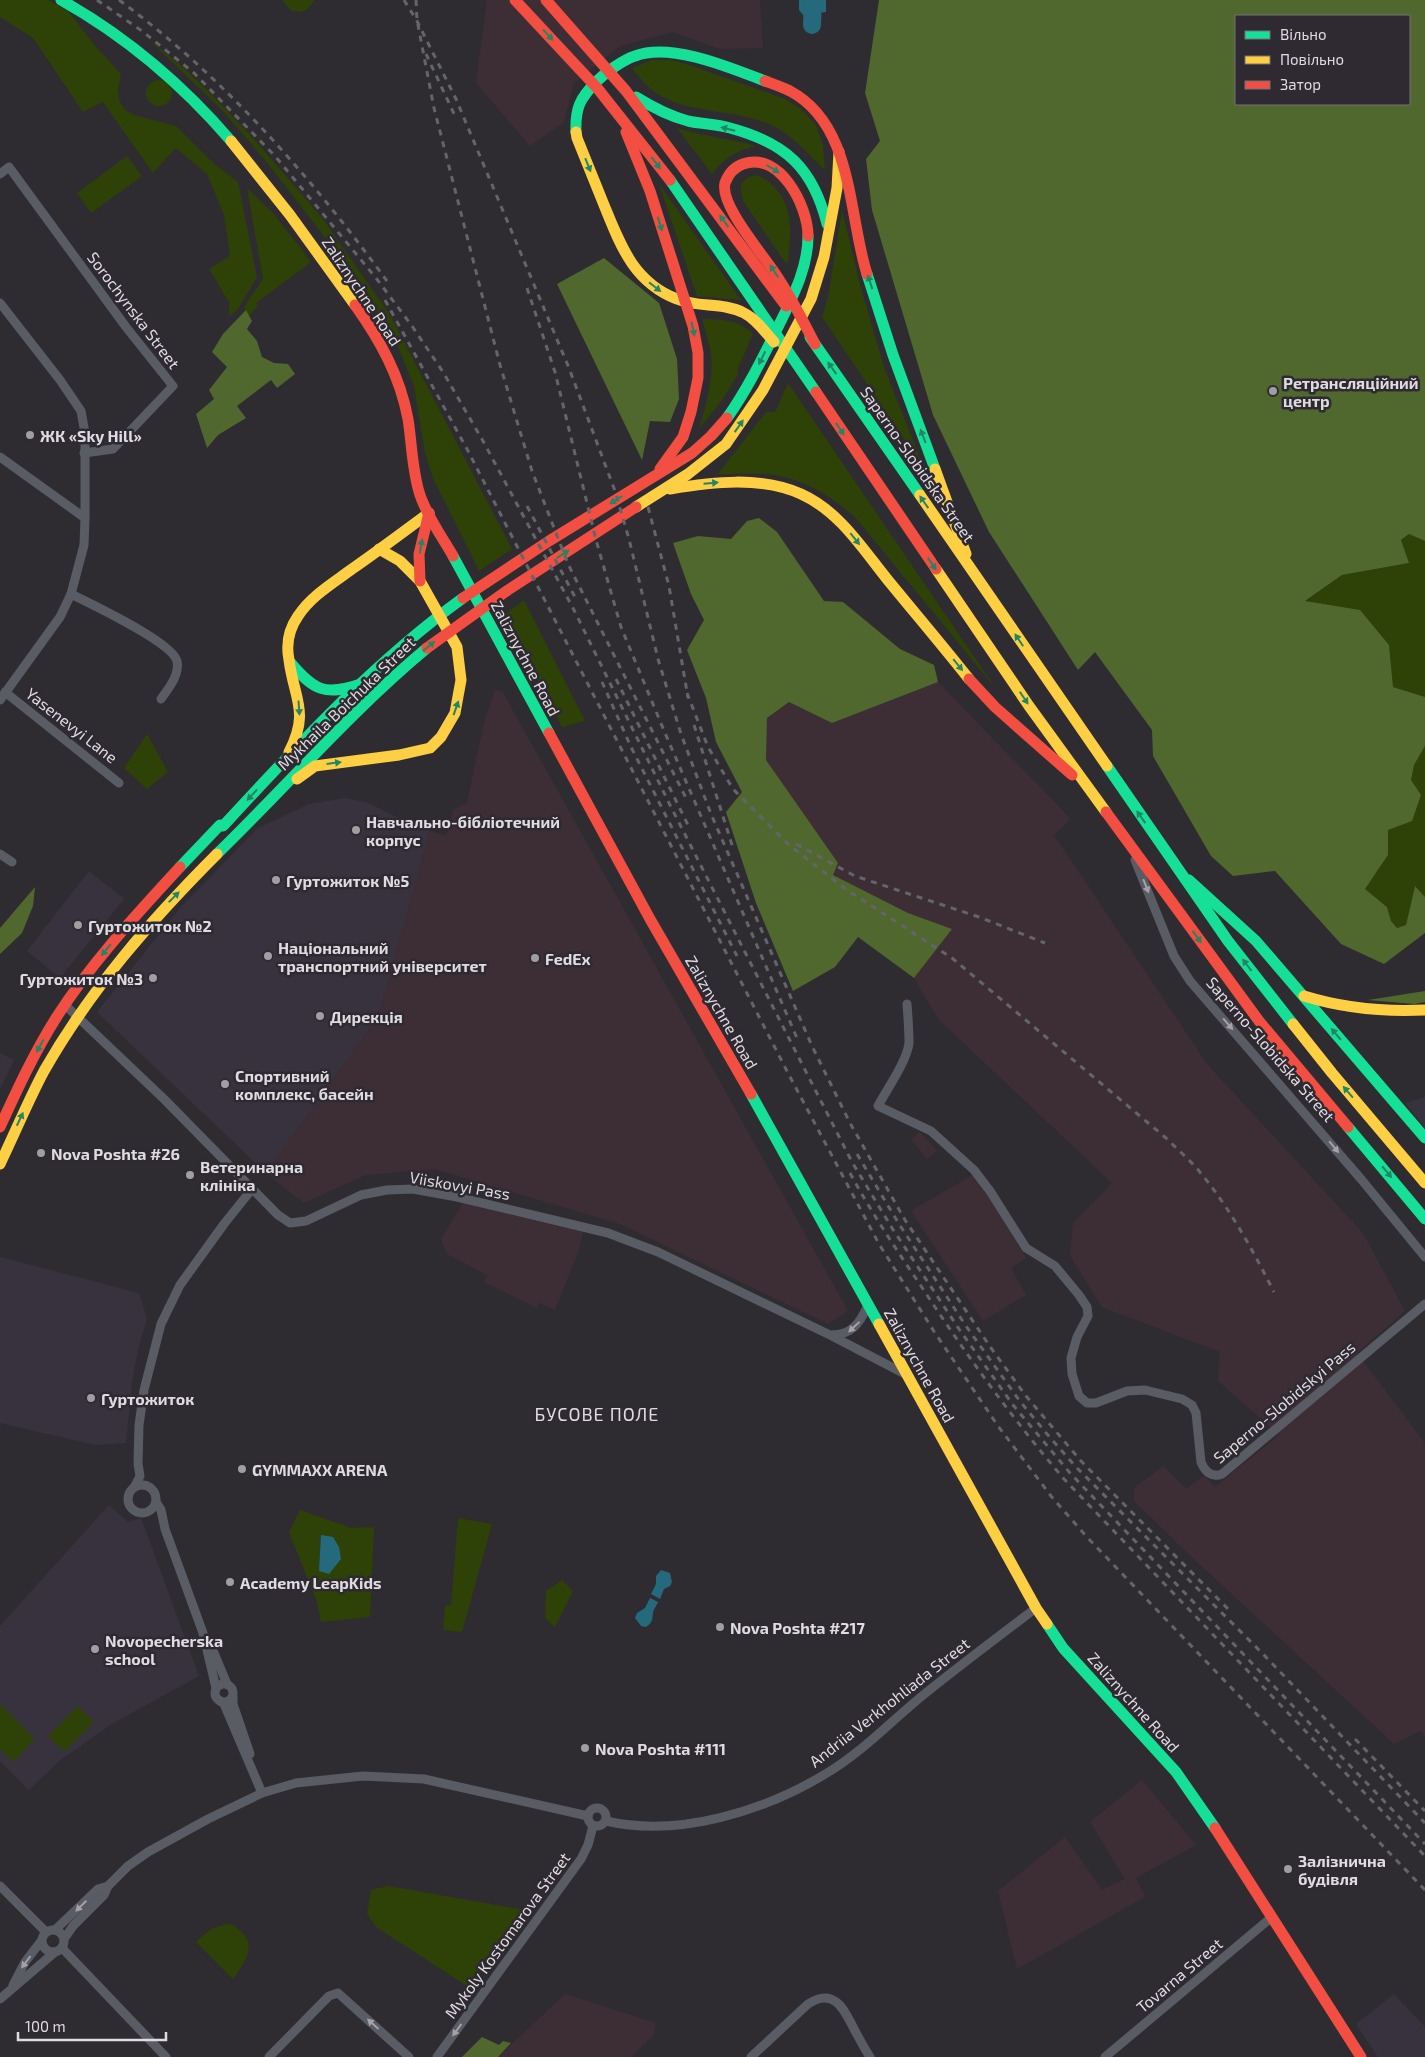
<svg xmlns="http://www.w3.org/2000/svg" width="1425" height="2057" viewBox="0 0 1425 2057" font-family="'Exo 2',sans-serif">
	<rect width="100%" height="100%" fill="#2e2c30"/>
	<g fill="#38323e">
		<polygon points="345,798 368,803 405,821 430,831 382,1004 368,1031 266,1173 97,1012 181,907 258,828 309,804"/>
		<polygon points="89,871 124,899 60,978 27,951"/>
		<polygon points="0,1053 14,1060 0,1089"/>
		<polygon points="1425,1097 1425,1128 1405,1103"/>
		<polygon points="0,1257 139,1293 147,1319 138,1349 132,1382 126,1443 95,1445 0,1423"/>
		<polygon points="109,1505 128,1522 141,1518 199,1676 110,1725 59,1761 29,1790 0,1761 0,1626"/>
		<polygon points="1394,1994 1425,2027 1425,2057 1378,2057 1356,2024"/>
	</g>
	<g fill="#3d2e36">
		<polygon points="487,0 760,0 763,48 719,49 673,32 620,46 574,83 564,122 530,146 476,83"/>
		<polygon points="938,682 1071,819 1054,835 1207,1064 1363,1233 1405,1311 1357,1353 1425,1443 1425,1736 1420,1731 1394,1744 1181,1547 1134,1501 1134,1488 1163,1466 1186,1489 1204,1475 1215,1487 1279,1435 1218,1381 1220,1352 1102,1307 1070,1256 1073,1223 1112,1183 938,1019 914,978 951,929 908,913 833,875 766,760 767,718 789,702 832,723"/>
		<polygon points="495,690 502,691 848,1311 828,1324 620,1224 435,1169 366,1175 304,1203 266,1173 368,1031 382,1004 430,831 446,836 453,810 467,803 484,722"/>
		<polygon points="920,1132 937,1151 927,1159 911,1139"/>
		<polygon points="974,1174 1026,1258 1011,1268 1026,1295 983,1321 911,1211"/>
		<polygon points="463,1203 583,1232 579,1250 555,1310 539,1303 537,1308 484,1282 487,1275 447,1254 441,1239"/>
		<polygon points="1142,1780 1196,1845 1136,1878 1145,1897 1017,1969 998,1891 1065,1837 1102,1890 1125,1879 1090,1822"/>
		<polygon points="565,1994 656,2023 654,2035 631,2057 498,2057"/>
	</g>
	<g fill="#2e4106">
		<polygon points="0,0 48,0 68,11 96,47 121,74 118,90 119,100 125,110 134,115 176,126 213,163 238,182 257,277 238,309 229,317 229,302 209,269 230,256 224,215 207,174 176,148 153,173 103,102 83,112 33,38 0,17"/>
		<path d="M282,0H314C309,11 301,14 290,10Z"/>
		<polygon points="147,38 184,68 216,99 254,139 323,219 390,315 512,549 479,571 433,478 425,453 414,386 398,347 337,253 265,160 222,110"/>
		<path d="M652,60H672L692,66L785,99L802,110L816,125L823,145L825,171C808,153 790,132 766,123C731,109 688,114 656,93C647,87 639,77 632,68Z"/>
		<circle cx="159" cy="93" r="13"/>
		<path d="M677,128C703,136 730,139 757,146C737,150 724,158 712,174Z"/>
		<polygon points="127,156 142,176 91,213 77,193"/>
		<path d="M757,175C794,192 793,230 787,265L743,201C738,185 741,178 757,175Z"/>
		<polygon points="659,184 741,300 697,296"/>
		<polygon points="247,188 274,214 311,262 256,303 258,306 249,316 244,307 263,279"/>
		<polygon points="842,211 861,288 884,367 924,468 822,317 828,297"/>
		<path d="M702,319C720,319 740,320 753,334L738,368V374L723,399L699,429C706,405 714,378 711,354C709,342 705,330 702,319Z"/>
		<path d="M788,383L996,689L855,517C833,498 809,482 780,476C761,472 738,474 718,474L766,412H775Z"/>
		<polygon points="1410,534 1425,541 1425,697 1393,687 1389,645 1305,602 1342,575 1409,563 1401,540"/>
		<polygon points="524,600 585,721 562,727 503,616"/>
		<polygon points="147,734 168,772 147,789 124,768"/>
		<polygon points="1425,746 1425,897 1415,886 1406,925 1397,928 1391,921 1387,907 1365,889 1388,855 1388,829 1411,780 1414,765"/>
		<polygon points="300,1510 351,1528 374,1527 370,1617 321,1622 317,1602 289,1532"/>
		<polygon points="458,1518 492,1524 462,1632 443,1630 445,1606 451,1605"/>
		<polygon points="562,1580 573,1591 555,1627 545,1618 546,1591"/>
		<polygon points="0,1704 35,1739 13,1762 0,1749"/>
		<polygon points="78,1706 94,1722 64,1752 48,1736"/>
		<polygon points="388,1886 525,1910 470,1988 376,1927 367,1914 371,1890"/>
		<path d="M231,1924C259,1941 249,1957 233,1979L196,1942C207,1931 215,1925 231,1924Z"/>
	</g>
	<g fill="#50672e" fill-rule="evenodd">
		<path d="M879,0H1425V541L1409,534L1401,540L1409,563L1342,575L1305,601L1360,610L1389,645L1393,687L1425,697V746L1414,765L1411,780L1421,795L1412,821L1388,830V855L1365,889L1387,907L1391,921L1397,928L1406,925L1415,886L1425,897V933L1384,964L1341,944L1275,871L1233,876L1211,856L1153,756L1152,730L1095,652L1078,670L989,532L933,415L872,210L866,159L880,141L865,93ZM1236,16H1409V104H1236Z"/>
		<polygon points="604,258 659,303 677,359 679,399 670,422 650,421 642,460 557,284"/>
		<polygon points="246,310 252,321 247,329 257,341 262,357 274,363 288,364 295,374 277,388 271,380 237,406 246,418 218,435 207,448 196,414 214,399 209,390 227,367 212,352 223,334"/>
		<polygon points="759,518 777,532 824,601 843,602 900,649 934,665 938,682 832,723 789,702 767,718 766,760 838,863 833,875 908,913 952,929 914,978 858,937 835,967 793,991 756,903 726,812 742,792 716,742 706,698 687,650 704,620 691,594 673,543 698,536 731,539 747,521"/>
		<polygon points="35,887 33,906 22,933 0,954 0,928"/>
		<polygon points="1425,991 1425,1002 1414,1004 1368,1000"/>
		<polygon points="482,2037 499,2045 503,2041 511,2043 498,2057 462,2057"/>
	</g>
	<g fill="#25697c">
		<polygon points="799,0 826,0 826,12 803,15 799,10"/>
		<polygon points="321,1535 333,1537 339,1547 341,1559 329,1574 319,1571"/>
		<polygon points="661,1570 670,1573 672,1582 670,1586 664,1589 660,1599 651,1594 656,1584 656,1576"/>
		<path d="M650,1598L658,1602C657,1605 653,1610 653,1613C652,1620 653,1622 646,1627L641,1626L635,1618L637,1613L645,1608Z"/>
	</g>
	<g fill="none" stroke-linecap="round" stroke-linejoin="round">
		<polyline stroke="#25697c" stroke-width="18" points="812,25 813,0"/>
		<g stroke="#5a5c65" stroke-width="9">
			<polyline points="0,174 9,167 126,327 173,386 113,449 84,453"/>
			<polyline points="0,303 60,380 81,411 85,433 85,518 84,545 71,594 60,617 0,700"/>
			<polyline points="0,457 85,518"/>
			<path d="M71,594C91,604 172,642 177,661C180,675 168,689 161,699"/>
			<polyline points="5,692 119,783"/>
			<polyline points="0,854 12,862"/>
			<polyline points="1135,860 1174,956 1190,981 1361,1179 1425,1257"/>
			<path d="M907,1004C908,1017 909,1031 909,1043C907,1061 887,1089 878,1106L931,1131L974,1170L990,1191L1026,1248L1055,1266L1079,1295L1087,1307L1088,1316L1077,1337L1071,1358L1072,1374L1079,1396L1087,1403H1096L1127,1391L1145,1390L1182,1399L1192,1405L1196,1413L1201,1462C1205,1472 1212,1478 1222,1474L1425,1304"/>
			<polyline points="65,1005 164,1099 278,1215 290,1223 306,1221 361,1195 387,1190 413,1189 457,1197 608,1233 658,1252 830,1335 907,1375"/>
			<path d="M831,1335C852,1335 860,1323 868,1305"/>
			<circle cx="142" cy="1499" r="14"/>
			<polyline points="135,1486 140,1476 138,1464 139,1425 144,1390 161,1324 180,1285 224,1224 252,1189"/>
			<polyline points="156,1502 161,1510 165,1529 203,1633 216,1688"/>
			<polyline points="209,1641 227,1684"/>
			<circle cx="224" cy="1693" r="9"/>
			<polyline points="233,1697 233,1704 250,1754"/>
			<polyline points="219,1700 224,1704 262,1793"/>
			<circle cx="597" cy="1817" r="9"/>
			<path d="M606,1821C678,1838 765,1811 827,1773C864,1751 894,1718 927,1692C963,1663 999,1636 1036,1608"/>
			<polyline points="0,1886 46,1932"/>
			<circle cx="53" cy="1941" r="11"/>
			<polyline points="55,1930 98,1889 108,1886"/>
			<polyline points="64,1939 73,1926 104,1895 108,1886 128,1866 148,1852 208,1819 262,1793 296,1783 363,1776 424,1779 588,1816"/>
			<polyline points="62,1948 166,2057"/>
			<polyline points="13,1985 25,1962 42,1940"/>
			<polyline points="0,1999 55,1952"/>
			<polyline points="269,2057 329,1996 338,1993 409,2057"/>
			<polyline points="437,2057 581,1859 588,1845 593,1826"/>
			<path d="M751,2057L808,2004C834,1987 844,2009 854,2029C859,2038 864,2048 870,2057"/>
			<polyline points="1105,2057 1272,1917"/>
		</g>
		<g stroke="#16e098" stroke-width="11">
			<path d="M61,0C127,37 182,84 231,141"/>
			<path d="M636,97C652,107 669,116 688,121C702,124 716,124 730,128C786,143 813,168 827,224"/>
			<path d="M576,132C575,108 580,98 597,81C606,72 623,60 635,56C671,42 731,68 765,81"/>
			<polyline points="670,180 816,392"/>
			<polyline points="867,274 893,355 935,469"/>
			<polyline points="810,337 920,495"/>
			<path d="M727,418C747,390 762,359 778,327C792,298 808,269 808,236"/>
			<polyline points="453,556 549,733"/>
			<path d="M290,662C314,691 325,696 361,684"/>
			<polyline points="1107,766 1228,941 1293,1024"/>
			<path d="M217,854C287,786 351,711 427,648"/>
			<path d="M180,867L220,825L223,826C298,745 373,663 463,598"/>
			<polyline points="1189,880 1256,941 1425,1138"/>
			<polyline points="751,1094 879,1324"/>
			<polyline points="1348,1127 1425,1219"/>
			<polyline points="1047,1624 1063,1648 1176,1772 1215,1828"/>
		</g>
		<g stroke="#ffcf43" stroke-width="11">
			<path d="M576,132L577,138C586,160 595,183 604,205C620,244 633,282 677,299C698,308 723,302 744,313C756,319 765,332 774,342"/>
			<polyline points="231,141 290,215 355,305"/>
			<polyline points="935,469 966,554"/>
			<path d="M670,489C712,482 761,476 801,494C839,511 862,548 887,579C914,612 942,645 969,679"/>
			<polyline points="920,495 1107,766"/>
			<polyline points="636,507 688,474 726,444 763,390 811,299 824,257 837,188 839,152"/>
			<polyline points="936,569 1029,706 1106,812"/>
			<path d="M289,752C310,712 294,699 289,660C286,645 289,629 298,616C311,596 333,583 352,569C378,551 403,532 429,513"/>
			<polyline points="297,779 315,766 399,755 430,748 441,737 455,713 461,680 457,647 420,581 400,561 379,549"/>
			<path d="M1304,996C1343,1008 1384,1012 1425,1010"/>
			<polyline points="1293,1024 1332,1073 1425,1183"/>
			<path d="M0,1164C15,1133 28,1101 44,1071C90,990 151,920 217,854"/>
			<polyline points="879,1324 1036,1608 1047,1624"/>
		</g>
		<g stroke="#f24e42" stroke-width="11">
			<polyline points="515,0 598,89 670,180"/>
			<polyline points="546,0 626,91 786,306"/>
			<path d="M765,81C773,84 782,87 790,91C854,125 848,215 867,274"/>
			<polyline points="626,132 650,191 693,326 698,353 698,378 691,412 683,437 660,469"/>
			<path d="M808,236C808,206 780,151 743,164C734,167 728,175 725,183C719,206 768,260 780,281C793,301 804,323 815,344"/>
			<path d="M355,305C380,340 400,376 408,419C412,444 412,471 420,495C427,516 442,537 453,556"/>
			<polyline points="816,392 936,569"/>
			<polyline points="420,581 419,554 429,513"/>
			<polyline points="463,598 549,541 692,453 711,436 727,418"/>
			<polyline points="427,648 508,590 636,507"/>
			<polyline points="969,679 995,707 1072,775"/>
			<polyline points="549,733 650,919 751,1094"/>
			<polyline points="1106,812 1259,1021 1348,1127"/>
			<path d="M0,1127C17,1090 34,1053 56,1018C91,963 136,915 180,867"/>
			<polyline points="1215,1828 1361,2057"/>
		</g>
		<g stroke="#64656b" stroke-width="3" stroke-dasharray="6 6" stroke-linecap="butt">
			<polyline points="97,0 142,31 194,73 275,156 376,278 412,326 443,372 483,441 574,610 671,807 852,1162 892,1228 959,1329 1013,1405 1070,1473 1425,1844"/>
			<path d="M119,0C224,77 311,177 387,281"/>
			<polyline points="404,0 417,21 456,99 569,368 615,491 629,539 658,659 681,734 711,814 812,1046 850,1123 905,1220 991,1348 1026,1396 1081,1461 1231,1612"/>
			<polyline points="416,0 417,20 434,108 500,365 532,471 568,564 687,800"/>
			<polyline points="426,54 456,118"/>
			<polyline points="527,288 555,372 596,540 621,627 665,733 797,1038"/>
			<polyline points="385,300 467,449 789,1075 879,1244 935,1333 998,1426 1051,1496 1086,1536 1425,1890"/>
			<polyline points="527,506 576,599"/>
			<polyline points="648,507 669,586 688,698"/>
			<polyline points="616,679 688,825"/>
			<polyline points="602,682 631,747 737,956"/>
			<path d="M687,693L708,747L733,789L789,845L847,890L952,958L1166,1138C1177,1149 1189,1159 1199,1171C1230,1208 1252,1249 1274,1292"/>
			<polyline points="694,725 733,848"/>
			<polyline points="796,844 855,876 979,917 1045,943"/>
			<polyline points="857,1154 899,1224 966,1326 1019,1400 1047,1434 1076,1467 1263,1654 1425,1823"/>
			<path d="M850,1173C871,1212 896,1249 921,1286C965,1353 1011,1417 1064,1479L1425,1856"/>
			<polyline points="1355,1739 1425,1811"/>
		</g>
	</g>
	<defs><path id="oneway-solid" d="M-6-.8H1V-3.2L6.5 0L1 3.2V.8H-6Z" transform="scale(1.25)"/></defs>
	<g fill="#228565">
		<use href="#oneway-solid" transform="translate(548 35) rotate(48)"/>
		<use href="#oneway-solid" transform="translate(728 129) rotate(-166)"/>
		<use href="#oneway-solid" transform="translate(656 163) rotate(52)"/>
		<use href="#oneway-solid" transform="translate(588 165) rotate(68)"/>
		<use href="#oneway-solid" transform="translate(773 169) rotate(32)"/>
		<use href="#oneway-solid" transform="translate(724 221) rotate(-126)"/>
		<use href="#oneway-solid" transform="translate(660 224) rotate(72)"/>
		<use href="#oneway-solid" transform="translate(774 271) rotate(-123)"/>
		<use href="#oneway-solid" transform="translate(870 282) rotate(-108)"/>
		<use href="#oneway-solid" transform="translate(655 287) rotate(38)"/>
		<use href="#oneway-solid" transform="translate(693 329) rotate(78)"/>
		<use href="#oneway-solid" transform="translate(762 358) rotate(116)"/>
		<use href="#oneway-solid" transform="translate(832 368) rotate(-125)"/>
		<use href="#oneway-solid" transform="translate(739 426) rotate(-55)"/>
		<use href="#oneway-solid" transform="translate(840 429) rotate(56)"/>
		<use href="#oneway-solid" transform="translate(923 436) rotate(-111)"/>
		<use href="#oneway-solid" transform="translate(711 483) rotate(-5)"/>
		<use href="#oneway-solid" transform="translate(616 500) rotate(148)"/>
		<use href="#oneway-solid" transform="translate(924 502) rotate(-125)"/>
		<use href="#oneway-solid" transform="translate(855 539) rotate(51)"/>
		<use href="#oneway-solid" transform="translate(421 546) rotate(-81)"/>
		<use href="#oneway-solid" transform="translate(563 554) rotate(-33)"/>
		<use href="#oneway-solid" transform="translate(932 564) rotate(56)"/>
		<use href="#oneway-solid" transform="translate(1019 640) rotate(-124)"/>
		<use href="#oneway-solid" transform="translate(429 646) rotate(-40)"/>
		<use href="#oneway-solid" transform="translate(958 665) rotate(51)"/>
		<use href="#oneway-solid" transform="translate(1024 698) rotate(56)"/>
		<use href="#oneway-solid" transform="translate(299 708) rotate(86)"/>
		<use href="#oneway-solid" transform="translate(456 708) rotate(-71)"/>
		<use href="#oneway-solid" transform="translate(334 763) rotate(-7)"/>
		<use href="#oneway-solid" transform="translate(252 795) rotate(133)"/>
		<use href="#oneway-solid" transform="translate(1141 817) rotate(-125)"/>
		<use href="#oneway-solid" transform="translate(174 897) rotate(-45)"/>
		<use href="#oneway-solid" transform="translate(1197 937) rotate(54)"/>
		<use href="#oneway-solid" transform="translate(106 950) rotate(129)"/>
		<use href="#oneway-solid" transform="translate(1247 965) rotate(-127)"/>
		<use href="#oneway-solid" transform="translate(1336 1034) rotate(-130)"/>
		<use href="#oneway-solid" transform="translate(40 1046) rotate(119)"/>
		<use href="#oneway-solid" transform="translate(1348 1092) rotate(-131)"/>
		<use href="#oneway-solid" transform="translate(20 1119) rotate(-65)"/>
		<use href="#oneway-solid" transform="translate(1387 1172) rotate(50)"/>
	</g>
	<g fill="#a3a2a9">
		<use href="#oneway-solid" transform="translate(1146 886) rotate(68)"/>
		<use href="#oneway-solid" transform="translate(1228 1024) rotate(49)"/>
		<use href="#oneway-solid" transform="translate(1334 1147) rotate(50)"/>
		<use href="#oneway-solid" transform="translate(854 1327) rotate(137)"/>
		<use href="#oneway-solid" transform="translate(81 1906) rotate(135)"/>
		<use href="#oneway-solid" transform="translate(26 1962) rotate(127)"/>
		<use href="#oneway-solid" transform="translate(373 2024) rotate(-138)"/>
		<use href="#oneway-solid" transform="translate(457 2030) rotate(126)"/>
	</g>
	<g fill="#a19ea3" stroke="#2f2a32" stroke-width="2">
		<circle cx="1273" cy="391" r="5"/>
		<circle cx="30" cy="435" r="5"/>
		<circle cx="356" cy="830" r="5"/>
		<circle cx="276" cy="880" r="5"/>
		<circle cx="78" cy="925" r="5"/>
		<circle cx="268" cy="956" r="5"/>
		<circle cx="535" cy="958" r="5"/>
		<circle cx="153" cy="978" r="5"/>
		<circle cx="320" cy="1016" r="5"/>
		<circle cx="225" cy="1084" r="5"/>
		<circle cx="41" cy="1153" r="5"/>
		<circle cx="190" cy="1175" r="5"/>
		<circle cx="91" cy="1398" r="5"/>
		<circle cx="242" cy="1469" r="5"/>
		<circle cx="230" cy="1582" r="5"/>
		<circle cx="720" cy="1627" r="5"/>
		<circle cx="95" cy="1649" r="5"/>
		<circle cx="585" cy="1748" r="5"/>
		<circle cx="1288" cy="1869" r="5"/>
	</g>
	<g text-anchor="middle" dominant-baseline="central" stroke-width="5" stroke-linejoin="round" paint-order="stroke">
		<g font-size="16" fill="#dfdce1" stroke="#2f2a32">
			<text transform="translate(362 291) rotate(56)">Zaliznychne Road</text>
			<text transform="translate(134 310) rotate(53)">Sorochynska Street</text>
			<text transform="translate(918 464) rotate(55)">Saperno-Slobidska Street</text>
			<text transform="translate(526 658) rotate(62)">Zaliznychne Road</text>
			<text transform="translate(346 703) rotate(-44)">Mykhaila Boichuka Street</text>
			<text transform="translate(72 725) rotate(38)">Yasenevyi Lane</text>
			<text transform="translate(722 1012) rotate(60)">Zaliznychne Road</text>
			<text transform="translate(1271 1049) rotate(49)">Saperno-Slobidska Street</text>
			<text transform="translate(460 1185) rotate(10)">Viiskovyi Pass</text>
			<text transform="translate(920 1365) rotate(61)">Zaliznychne Road</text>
			<text transform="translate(1284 1402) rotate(-40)">Saperno-Slobidskyi Pass</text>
			<text transform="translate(889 1702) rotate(-38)">Andriia Verkhohliada Street</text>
			<text transform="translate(1134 1702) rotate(48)">Zaliznychne Road</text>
			<text transform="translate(507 1935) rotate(-54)">Mykoly Kostomarova Street</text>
			<text transform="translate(1179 1975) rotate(-40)">Tovarna Street</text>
		</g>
		<g font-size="16" font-weight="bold" fill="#dfdce1" stroke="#2f2a32" text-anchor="start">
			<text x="1283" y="382">Ретрансляційний<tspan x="1283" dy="18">центр</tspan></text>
			<text x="40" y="435">ЖК «Sky Hill»</text>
			<text x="366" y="821">Навчально-бібліотечний<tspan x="366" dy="18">корпус</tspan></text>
			<text x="286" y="880">Гуртожиток №5</text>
			<text x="88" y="925">Гуртожиток №2</text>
			<text x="278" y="947">Національний<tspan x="278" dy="18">транспортний університет</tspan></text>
			<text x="545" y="958">FedEx</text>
			<text x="143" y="978" text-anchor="end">Гуртожиток №3</text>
			<text x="330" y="1016">Дирекція</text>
			<text x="235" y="1075">Спортивний<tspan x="235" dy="18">комплекс, басейн</tspan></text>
			<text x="51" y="1153">Nova Poshta #26</text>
			<text x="200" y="1166">Ветеринарна<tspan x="200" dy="18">клініка</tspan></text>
			<text x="101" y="1398">Гуртожиток</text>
			<text x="252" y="1469">GYMMAXX ARENA</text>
			<text x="240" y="1582">Academy LeapKids</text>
			<text x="730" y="1627">Nova Poshta #217</text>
			<text x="105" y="1640">Novopecherska<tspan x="105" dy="18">school</tspan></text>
			<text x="595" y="1748">Nova Poshta #111</text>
			<text x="1298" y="1860">Залізнична<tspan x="1298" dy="18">будівля</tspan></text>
		</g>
		<g font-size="18" letter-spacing="1" fill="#dfdce1" stroke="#2f2a32">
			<text x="597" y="1414">БУСОВЕ ПОЛЕ</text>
		</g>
	</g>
	<rect x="1235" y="15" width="175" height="90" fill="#2f2a32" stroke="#757178"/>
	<rect x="1245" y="31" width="25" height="8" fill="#16e098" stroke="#757178"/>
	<text x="1280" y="40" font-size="15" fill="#dfdce1">Вільно</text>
	<rect x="1245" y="56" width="25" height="8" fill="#ffcf43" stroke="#757178"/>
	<text x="1280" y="65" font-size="15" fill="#dfdce1">Повільно</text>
	<rect x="1245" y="81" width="25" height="8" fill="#f24e42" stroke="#757178"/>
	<text x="1280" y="90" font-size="15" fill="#dfdce1">Затор</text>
	<path d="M18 2032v8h148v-8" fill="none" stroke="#dfdce1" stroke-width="2.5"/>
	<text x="25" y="2032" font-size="15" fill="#dfdce1" stroke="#2f2a32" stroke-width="4" paint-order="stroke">100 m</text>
</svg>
